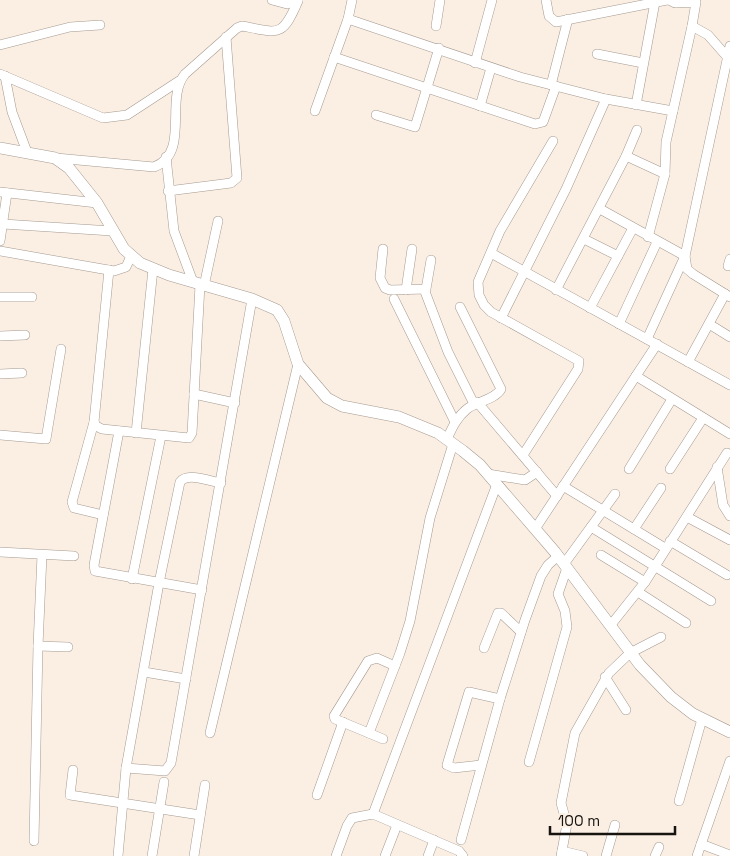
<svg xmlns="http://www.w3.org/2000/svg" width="730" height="856" viewBox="0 0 730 856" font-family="'Space Grotesk',sans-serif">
	<rect width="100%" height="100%" fill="#fbefe4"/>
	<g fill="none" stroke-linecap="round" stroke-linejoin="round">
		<g stroke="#a59a90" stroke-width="10">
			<g id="minor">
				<polyline points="272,0 287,4 298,0"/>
				<polyline points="546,0 549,16 556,22 667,0"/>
				<polyline points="669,0 675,3 696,2 692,26 708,35 730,60"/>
				<polyline points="348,19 520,77 606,99 673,111"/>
				<polyline points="436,26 440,0"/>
				<polyline points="0,45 70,27 100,25"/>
				<polyline points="730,46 685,256 687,269 693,274 730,297"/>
				<polyline points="597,54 643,63"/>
				<polyline points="334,57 535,124 543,122 556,86"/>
				<polyline points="475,63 492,0"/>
				<polyline points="0,74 103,118 127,115 179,81"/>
				<polyline points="5,76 12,112 27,152"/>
				<polyline points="551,85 568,19"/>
				<polyline points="636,105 655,2"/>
				<polyline points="480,106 491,68"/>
				<polyline points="315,111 348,19 352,0"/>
				<polyline points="376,115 415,127 439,48"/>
				<polyline points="637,130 626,156 665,174"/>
				<polyline points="166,157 174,231 193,282"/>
				<path d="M56,158L154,167C191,153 164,99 185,74L237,28L242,26C279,33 282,38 298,1"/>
				<polyline points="168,191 231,183 237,178 226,37"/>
				<polyline points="0,192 97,203"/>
				<polyline points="600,209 685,256 647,339"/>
				<polyline points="3,224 112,231"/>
				<polyline points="648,237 665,174 666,142 692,26"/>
				<polyline points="584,239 618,256"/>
				<polyline points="0,241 7,193"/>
				<polyline points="383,249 380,278 385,288 390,290 426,289 431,260"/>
				<polyline points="0,251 114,271 126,267 131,256"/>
				<polyline points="491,253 730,385"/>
				<polyline points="728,266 730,259"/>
				<polyline points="109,270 94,422 96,426 102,429 189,438 192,433 200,285"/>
				<polyline points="204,286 218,221"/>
				<polyline points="424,289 448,352 474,404"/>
				<polyline points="406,290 412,249"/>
				<polyline points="556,290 626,156"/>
				<polyline points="0,297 32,297"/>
				<polyline points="394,299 455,422"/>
				<polyline points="590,308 633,228"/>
				<polyline points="501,318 566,189 606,99"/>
				<polyline points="619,324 657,242"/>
				<polyline points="709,324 730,337"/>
				<polyline points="0,336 25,335"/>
				<polyline points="688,362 725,294"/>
				<polyline points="0,374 22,373"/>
				<polyline points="636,376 730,434"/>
				<polyline points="194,394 235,403"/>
				<polyline points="477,402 557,496"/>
				<polyline points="94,422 72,502 74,508 103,515"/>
				<polyline points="119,431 94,565 95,571 202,590"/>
				<polyline points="136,433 153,269"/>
				<polyline points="0,435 46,439 61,349"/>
				<path d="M447,439C452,428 457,417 467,409C476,402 496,399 501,389L460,307"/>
				<polyline points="523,455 578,369 579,361 491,312 484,305 479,295 478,282 500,231 553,141"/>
				<polyline points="717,467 723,505 730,516"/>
				<polyline points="629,469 672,399"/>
				<polyline points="670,469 703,418"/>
				<polyline points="488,474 525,480 537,472"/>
				<polyline points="563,486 665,548"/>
				<polyline points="687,517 730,540"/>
				<polyline points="591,527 711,601"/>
				<polyline points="535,529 657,344"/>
				<polyline points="634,529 661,488"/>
				<polyline points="670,541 727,575"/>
				<polyline points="0,552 74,556"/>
				<polyline points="601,555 645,582"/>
				<polyline points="564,564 615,494"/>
				<polyline points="132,579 161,436"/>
				<polyline points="638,592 686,623"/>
				<polyline points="610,626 645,582 727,453"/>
				<polyline points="38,646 68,647"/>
				<polyline points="484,648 498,613 501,613 521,632"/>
				<polyline points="144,672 186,679"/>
				<polyline points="605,677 626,710"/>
				<polyline points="210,733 298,364"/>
				<polyline points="369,733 400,653 410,621 430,518 453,444"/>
				<polyline points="383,739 335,719 334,716 368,661 377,658 395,666"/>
				<polyline points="529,762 567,627 565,611 558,594 567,568"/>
				<polyline points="481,765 454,768 447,765 469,692 500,699"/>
				<polyline points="126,768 165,771 171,763 252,299"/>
				<polyline points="73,770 70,795 200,815"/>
				<polyline points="317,795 343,722"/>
				<polyline points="679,801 702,719"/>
				<polyline points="373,814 497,484"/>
				<polyline points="461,840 500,699 525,620 541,576 548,565 558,556"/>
				<polyline points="34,841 38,646 42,555"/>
				<polyline points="701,844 730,855"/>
				<polyline points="562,851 583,856"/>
				<path d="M118,856L126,768L159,583L180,482C188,472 209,481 221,483"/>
				<polyline points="152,856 164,782"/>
				<polyline points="194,856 205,785"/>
				<polyline points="336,856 347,826 352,818 373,814 459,851 463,856"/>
				<polyline points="385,856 397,825"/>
				<polyline points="428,856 434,840"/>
				<polyline points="561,856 567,824 561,803 575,733 609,673 630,653 661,637"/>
				<polyline points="606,856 615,825"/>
				<polyline points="655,856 659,847"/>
				<polyline points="697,856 730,761"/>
			</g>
		</g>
		<g stroke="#a59a90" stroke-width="12">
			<polyline id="major" points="0,148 55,158 69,168 97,203 124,249 140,263 169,275 252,299 277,310 284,321 298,364 327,398 342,406 399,417 438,433 463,451 480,465 555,552 640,665 671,697 693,714 730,732"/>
		</g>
		<use href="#minor" stroke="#fff" stroke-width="9"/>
		<use href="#major" stroke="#fff" stroke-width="11"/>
	</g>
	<path d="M550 826v8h125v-8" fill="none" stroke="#17130f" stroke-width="2.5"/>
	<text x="558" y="826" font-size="15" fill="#17130f" stroke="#fbefe4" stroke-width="4" paint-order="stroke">100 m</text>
</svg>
